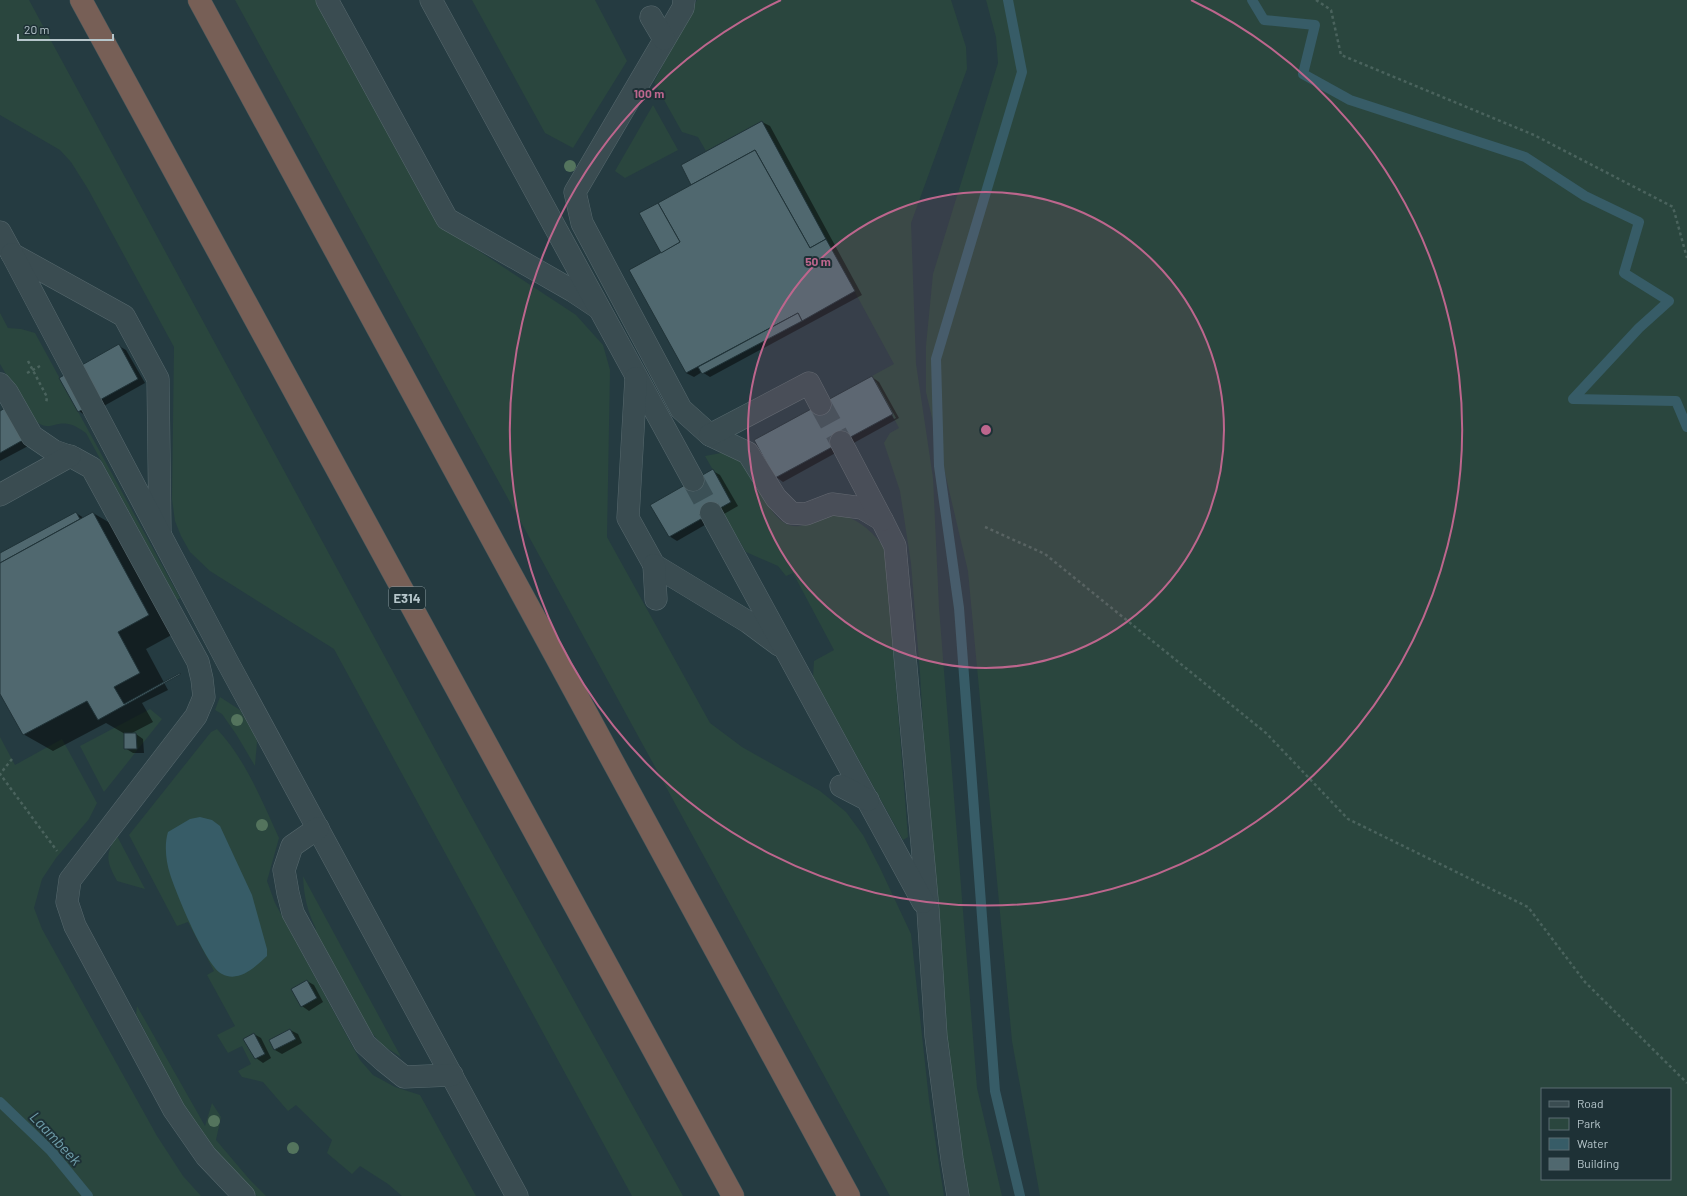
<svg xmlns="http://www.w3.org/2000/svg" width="1687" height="1196" viewBox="0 0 1687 1196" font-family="Barlow,sans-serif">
	<rect width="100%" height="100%" fill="#253b41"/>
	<g fill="#2a463e" fill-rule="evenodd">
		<polygon points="0,0 29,0 463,801 683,1196 632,1196 334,649 210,571 190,552 181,536 175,521 172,499 174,347 88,189 71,162 60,150 0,115"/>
		<polygon points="235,0 316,0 441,226 576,315 603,345 610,370 607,537 710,723 742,747 820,791 846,812 863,835 880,868 911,934 929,1100 944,1196 890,1196"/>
		<polygon points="472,0 595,0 627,61 573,148 545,133"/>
		<polygon points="697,0 951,0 966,47 967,69 911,223 916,364 933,478 939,608 977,1088 1002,1196 967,1196 953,1133 930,845 920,673 911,563 900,491 884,443 890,433 899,428 872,376 894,364 762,121 706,151 698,137 682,132 654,82"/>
		<path d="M986,0H1687V1196H1040L1012,1041L968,571L926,392V346L933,274L998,63L996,37ZM1542,1089H1670V1179H1542Z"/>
		<polygon points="653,105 678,150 625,178 615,171"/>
		<path d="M0,313L8,328L21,329L35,333L180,598L177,600L86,433C80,429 75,425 68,424C53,421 49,434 32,418L0,364Z"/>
		<path d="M721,453C727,455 735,456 741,460C762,475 762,508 783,522C798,532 810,522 824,517C850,509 870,529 885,548L908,837L903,840L813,677L814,661L834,650L793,573L786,576L778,566L746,552L720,508L731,502L705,456Z"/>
		<polygon points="220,697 240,710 255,735 257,742 255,766 236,734 222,714 215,710"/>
		<path d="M150,709L162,719L104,792L80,746ZM124,733L136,734L137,749H124Z"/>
		<path d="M217,729C246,760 262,801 279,838L267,881L275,903L360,1060L373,1075L395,1087L420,1095L476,1196H402L388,1184L360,1166L352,1174L327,1153L332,1140L296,1105L288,1111L263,1082L242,1077L238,1071L251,1064L242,1046L228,1053L217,1035L235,1026L207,975L214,971L188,922L177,926L129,835L211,732Z"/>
		<polygon points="0,737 15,765 62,739 97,803 89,819 56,858 42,879 34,908 42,929 157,1136 183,1176 201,1196 0,1196"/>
		<path d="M117,836L145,889L117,881C107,862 104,855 117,836Z"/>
		<path d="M303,876L401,1057L382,1045L361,1020L312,931L316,929C307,910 304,897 303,876Z"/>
		<path d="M137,1006L205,1126L212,1103L221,1117L216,1140L250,1180L266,1196H257C232,1172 205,1141 187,1111C169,1080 153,1046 136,1014Z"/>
	</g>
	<path fill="#375c67" d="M200,817L212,820L220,826L252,895L267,949V956C255,967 239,983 222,974C206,966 176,893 170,874C166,861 164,845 168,832L190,819Z"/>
	<g fill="#0007" fill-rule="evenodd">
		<polygon points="762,122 770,126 862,295 710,377 702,372 694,377 686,373 662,253 692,185"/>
		<polygon points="119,346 126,350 145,383 86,416 79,411"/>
		<path d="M872,377L879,382L899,418L783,482L776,477ZM874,382H876L896,418L894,419Z"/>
		<polygon points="0,412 30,445 0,461"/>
		<polygon points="713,471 720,475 738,506 677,541 669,536"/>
		<polygon points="76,513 84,518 93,513 122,530 177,632 146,649 168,690 142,703 153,722 130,734 136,734 143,739 144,753 133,753 125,748 125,734 106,723 53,751 23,734 0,692 0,554"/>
		<polygon points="307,981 314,985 323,1002 309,1011 302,1006"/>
		<polygon points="290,1030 298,1034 302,1043 282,1054 275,1050 270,1041"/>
		<polygon points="254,1034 261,1038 271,1058 263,1063 256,1058"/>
	</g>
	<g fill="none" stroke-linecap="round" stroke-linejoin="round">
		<g stroke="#375c67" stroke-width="10">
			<polyline points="1008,0 1022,72 936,359 939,466 959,608 995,1091 1020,1196"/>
			<polyline points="1252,0 1264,20 1315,25 1303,74 1350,100 1525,157 1585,196 1639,222 1624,273 1669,301 1639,328 1573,399 1676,401 1687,427"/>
			<polyline points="0,1102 51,1151 88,1196"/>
		</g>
	</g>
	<g fill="#50686f" stroke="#203338">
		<polygon points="762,121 826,239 810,248 755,150 691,185 681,165"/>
		<polygon points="755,150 810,248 826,239 855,291 802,321 798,313 686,373 629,270 680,242 658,203"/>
		<polygon points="658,203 680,242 661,253 639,213"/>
		<polygon points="798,313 802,321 702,374 698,367"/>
		<polygon points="119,344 138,379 78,412 59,378"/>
		<polygon points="872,376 893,414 775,478 754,440"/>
		<polygon points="5,408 23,440 0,453 0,411"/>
		<polygon points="713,469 731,502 669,537 650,505"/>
		<polygon points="76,512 80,519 0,563 0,553"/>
		<polygon points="93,512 149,615 118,632 140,673 114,687 124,704 180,673 181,674 98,720 87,701 23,735 0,694 0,563"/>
		<polygon points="124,733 136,733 137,749 124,749"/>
		<polygon points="307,980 317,998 301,1007 291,989"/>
		<polygon points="290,1029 296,1039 274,1050 269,1040"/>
		<polygon points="254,1033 265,1054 255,1059 243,1039"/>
	</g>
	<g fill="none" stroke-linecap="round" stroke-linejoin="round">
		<g stroke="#3b5056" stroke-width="22" stroke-dasharray="22 11" stroke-linecap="butt">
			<polyline points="820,404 841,442"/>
			<polyline points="693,480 711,513"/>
		</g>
		<g stroke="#57696e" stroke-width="23">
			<g id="minor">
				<polyline points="327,0 447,219 573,291 597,307"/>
				<polyline points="431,0 693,480"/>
				<polyline points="684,0 683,8 575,192 582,223 681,409 710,435 748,453 776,498 791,513 806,514 832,504 862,508 882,520 895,546 928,910 936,1036 952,1159 958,1196"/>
				<polyline points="651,17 664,39"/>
				<polyline points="0,232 12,254 124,316 158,379 160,531"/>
				<polyline points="12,254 228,663 517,1196"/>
				<polyline points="636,378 628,518 654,565 748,622 779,645"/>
				<polyline points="0,384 7,392 32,436 54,451 74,458 92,468 198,662 202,679 204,697 196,716 70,880 67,902 75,926 174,1110 206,1156 244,1196"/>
				<polyline points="710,435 809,383 820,404"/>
				<polyline points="841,442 882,520"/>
				<polyline points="0,495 70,456"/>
				<polyline points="711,513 923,902"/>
				<polyline points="654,565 656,599"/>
				<polyline points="841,786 868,800"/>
				<polyline points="318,828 292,846 284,870 288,893 293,913 365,1044 384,1061 404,1077 452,1075"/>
			</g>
		</g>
		<g stroke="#44565b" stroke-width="23">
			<g id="highway">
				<polyline points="81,0 733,1196"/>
				<polyline points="199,0 849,1196"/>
			</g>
		</g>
		<g stroke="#4a635d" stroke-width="2.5" stroke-dasharray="3 3" stroke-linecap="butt">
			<polyline points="1316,0 1331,10 1341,55 1534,135 1673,207 1687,258"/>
			<polyline points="28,361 47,397 46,404"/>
			<polyline points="27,373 40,366"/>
			<polyline points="985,527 1045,554 1266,733 1348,819 1528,907 1585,982 1687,1083"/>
			<polyline points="12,759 0,774 57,851"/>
		</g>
		<use href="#minor" stroke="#3a4c51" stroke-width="22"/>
		<use href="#highway" stroke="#775f56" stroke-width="22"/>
	</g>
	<g fill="#54745d">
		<circle cx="570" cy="166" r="6"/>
		<circle cx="237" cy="720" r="6"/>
		<circle cx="262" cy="825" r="6"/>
		<circle cx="214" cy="1121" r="6"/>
		<circle cx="293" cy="1148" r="6"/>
	</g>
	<circle cx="986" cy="430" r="238" fill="#bd668d" fill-opacity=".12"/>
	<g fill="none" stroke="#bd668d" stroke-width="2">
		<circle cx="986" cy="430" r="238"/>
		<path d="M1191 0A476 476 0 1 1 781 0"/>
	</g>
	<g text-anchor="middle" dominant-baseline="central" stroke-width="4" stroke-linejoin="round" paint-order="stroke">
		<rect fill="#1e3136" stroke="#88999e" stroke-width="1" x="389" y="587" width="36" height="22" rx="3"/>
		<g font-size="13" font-weight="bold" fill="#b6c6cb">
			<text x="407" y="598">E314</text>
		</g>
		<g font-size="15" font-style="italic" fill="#6f9eab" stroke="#1e3136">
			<text transform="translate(56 1138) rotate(47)">Laambeek</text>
		</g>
	</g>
	<circle cx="986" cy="430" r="6" fill="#bd668d" stroke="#1e3136" stroke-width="2"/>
	<g font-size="12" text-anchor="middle" font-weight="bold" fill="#bd668d" stroke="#1e3136" stroke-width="4" stroke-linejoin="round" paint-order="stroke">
		<text x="649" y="98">100 m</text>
		<text x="818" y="266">50 m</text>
	</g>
	<rect x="1541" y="1088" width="130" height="92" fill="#1e3136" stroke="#5b6d72"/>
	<rect x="1549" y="1101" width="20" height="6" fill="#3a4c51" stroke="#5b6d72"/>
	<text x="1577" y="1108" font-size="12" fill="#b6c6cb">Road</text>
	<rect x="1549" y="1118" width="20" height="12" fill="#2a463e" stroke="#5b6d72"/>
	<text x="1577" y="1128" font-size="12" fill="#b6c6cb">Park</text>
	<rect x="1549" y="1138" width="20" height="12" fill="#375c67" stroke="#5b6d72"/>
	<text x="1577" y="1148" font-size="12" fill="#b6c6cb">Water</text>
	<rect x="1549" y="1158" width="20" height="12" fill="#50686f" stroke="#5b6d72"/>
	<text x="1577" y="1168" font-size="12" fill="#b6c6cb">Building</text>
	<path d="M18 34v6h95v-6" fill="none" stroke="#b6c6cb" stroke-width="2"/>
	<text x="24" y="34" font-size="12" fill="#b6c6cb" stroke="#1e3136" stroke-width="3" paint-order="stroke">20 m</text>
</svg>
